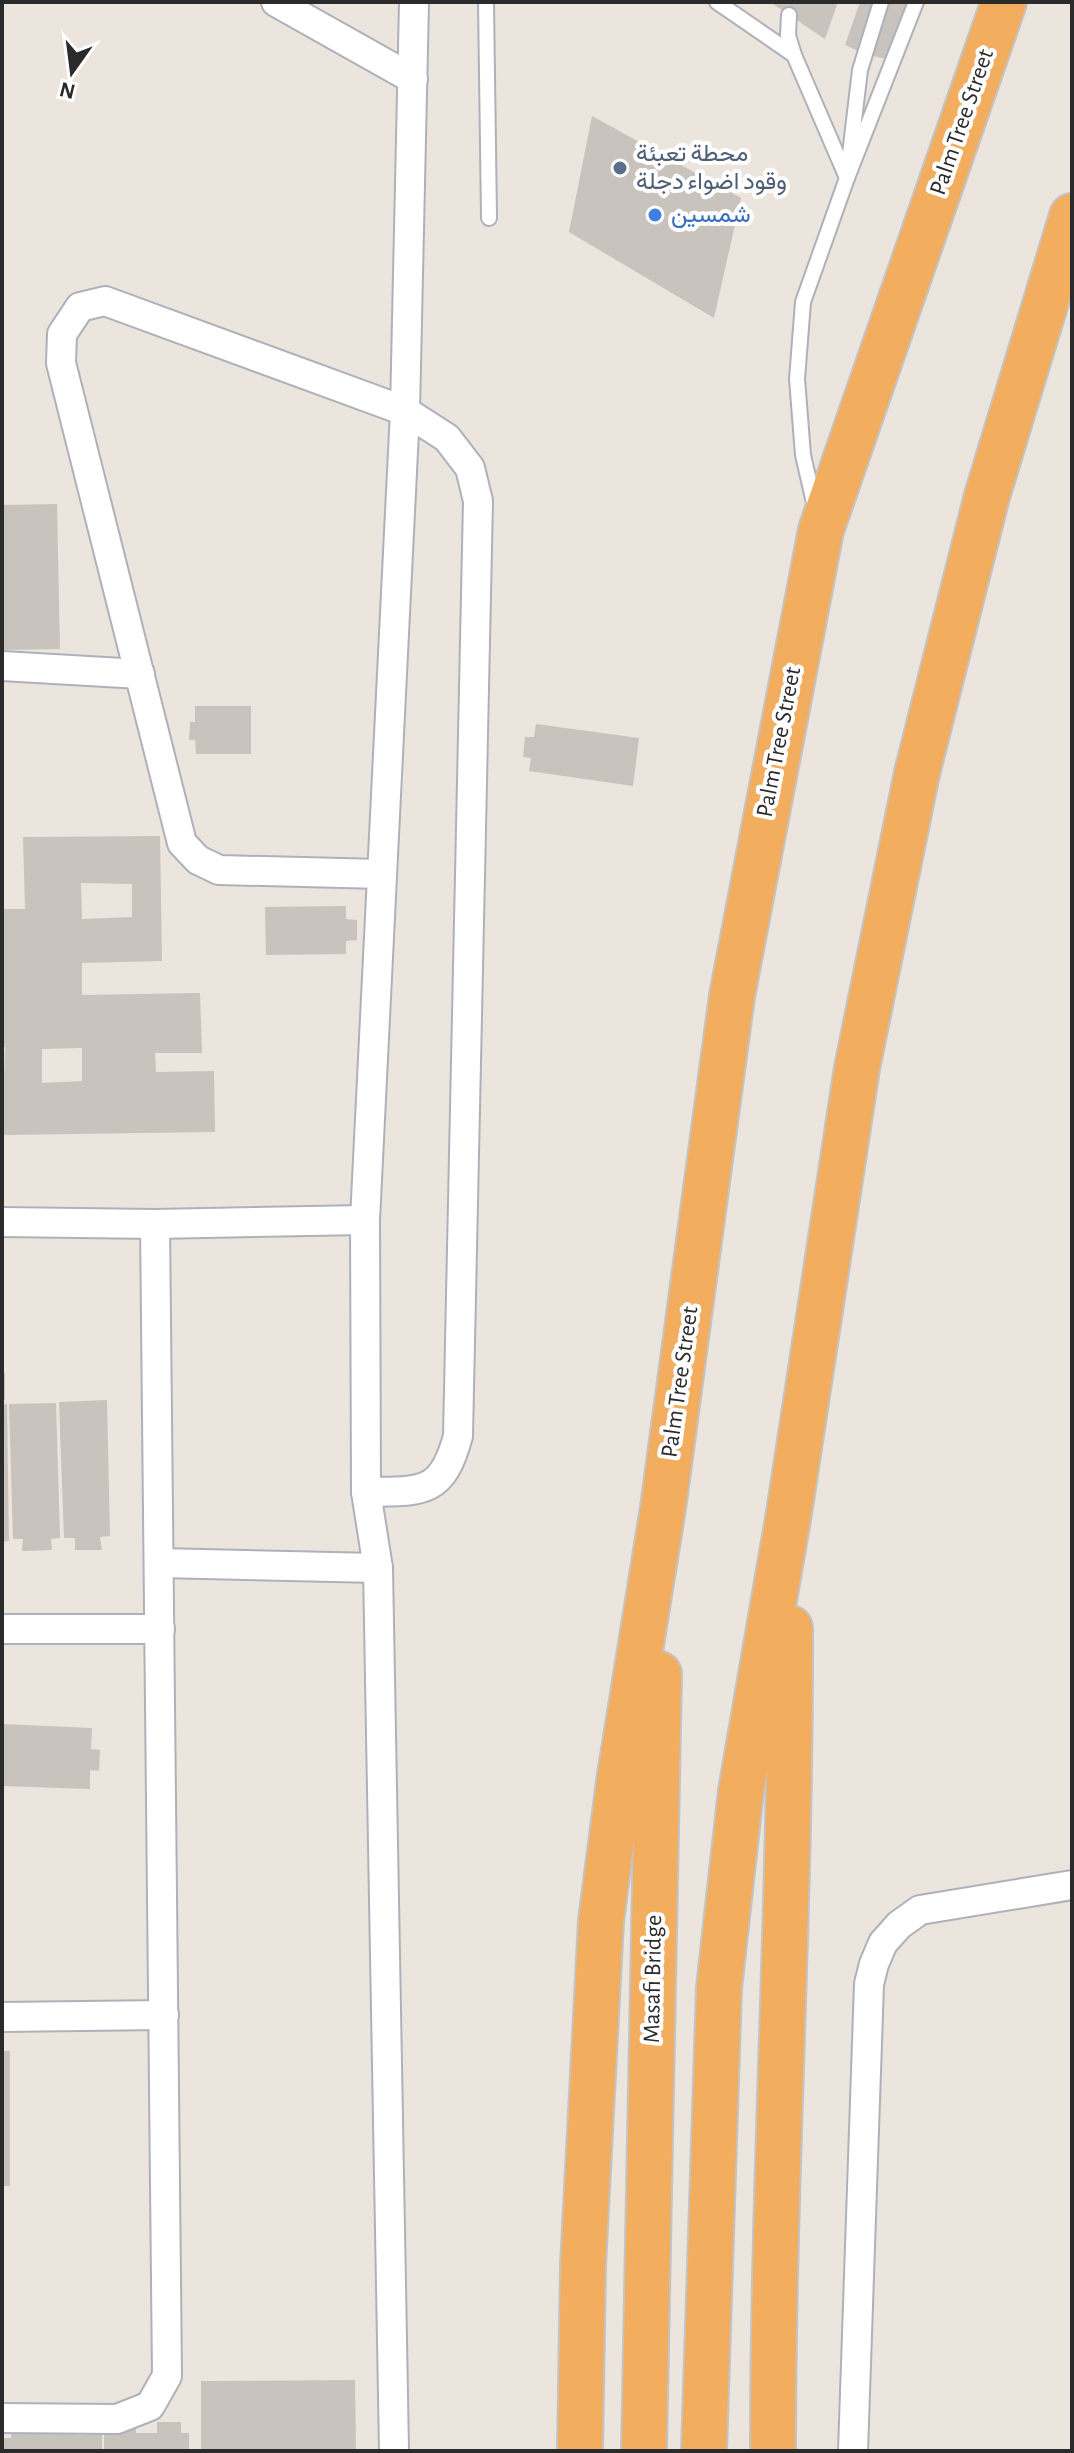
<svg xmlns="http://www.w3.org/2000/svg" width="1074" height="2453" viewBox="0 0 1074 2453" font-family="'Alegreya Sans',Vazirmatn,sans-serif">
	<rect width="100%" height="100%" fill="#ece5dd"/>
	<g fill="#c8c3bc" fill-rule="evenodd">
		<polygon points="770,2 838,2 825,39"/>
		<polygon points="860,2 907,2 886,59 865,54 845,45"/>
		<polygon points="592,116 741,198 714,318 569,232"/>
		<polygon points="57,504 60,649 2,650 2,505"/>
		<polygon points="195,706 251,706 251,754 196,754 195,740 189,740 190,722 195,722"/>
		<polygon points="536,724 639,738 633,786 529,771 531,758 523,757 525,737 534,737"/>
		<path d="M160,836L162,961L82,963V995L200,993L202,1053H155L156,1072L214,1071L215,1132L2,1135L5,1047H2V909H25L23,837ZM81,883L132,884V917L82,919ZM82,1048V1081L42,1083V1049Z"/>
		<polygon points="346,906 346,919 357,920 357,940 346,941 346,954 266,955 265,907"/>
		<rect x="2" y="1373" width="3" height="27"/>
		<polygon points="107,1400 110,1536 100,1537 102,1550 75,1550 75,1538 64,1538 59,1402"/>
		<polygon points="56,1403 60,1538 51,1539 52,1550 22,1551 23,1539 13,1539 9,1404"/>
		<polygon points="7,1404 9,1541 2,1542 2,1405"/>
		<polygon points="2,1724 92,1728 91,1749 100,1750 99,1771 90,1770 90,1789 2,1786"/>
		<rect x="2" y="2051" width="8" height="135"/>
		<polygon points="355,2380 356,2451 201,2451 201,2381"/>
		<polygon points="136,2422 136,2433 157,2433 157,2422 181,2422 181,2433 189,2433 189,2451 104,2451 104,2433 114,2433 113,2423"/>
		<polygon points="11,2427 77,2427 76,2435 102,2434 102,2451 2,2451 2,2438 11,2438"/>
	</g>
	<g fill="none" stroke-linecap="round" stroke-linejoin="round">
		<g stroke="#aeb1bb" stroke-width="18">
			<g id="service">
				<polyline points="486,2 489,218"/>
				<polyline points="717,2 794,55 847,178"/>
				<polyline points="789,15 788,35 794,55"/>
				<polyline points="850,154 860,70 881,2"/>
				<polyline points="815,507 803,455 797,379 803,302 847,178 916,2"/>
			</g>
		</g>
		<g stroke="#aeb1bb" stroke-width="32">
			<g id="minor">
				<polyline points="276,2 413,79"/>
				<polyline points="2,666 140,674"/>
				<polyline points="2,1222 155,1224 365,1220"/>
				<path d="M366,1492C421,1491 442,1496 458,1436L478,501L470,468L447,438L405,411L105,301L80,307L62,334L61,363L182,843L198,860L219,870L381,874"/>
				<polyline points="160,1563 378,1568"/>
				<polyline points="2,1629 160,1629"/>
				<polyline points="2,2017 164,2015"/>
				<polyline points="2,2418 117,2419 150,2406 167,2376 155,1224"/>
				<polyline points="394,2451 378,1568 366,1492 365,1220 405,411 414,2"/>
				<polyline points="853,2451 869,1984 874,1964 883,1943 899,1925 920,1910 1072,1885"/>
			</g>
		</g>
		<g stroke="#c4c4c4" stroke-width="48">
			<g id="trunk">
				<polyline points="580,2451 583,2265 601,1921 620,1775 663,1508 732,996 821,530 1004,2"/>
				<polyline points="644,2451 659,1674"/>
				<polyline points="704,2451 719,1988 741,1791 789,1513 857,1068 917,773 987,496 1072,216"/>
				<path d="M773,2451C773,2176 791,1902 790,1628"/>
			</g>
		</g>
		<use href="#service" stroke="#fff" stroke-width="14"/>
		<use href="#minor" stroke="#fff" stroke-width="28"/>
		<use href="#trunk" stroke="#f2ad5e" stroke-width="44"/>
	</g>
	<circle fill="#5c6f8a" stroke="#fff" stroke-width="3" cx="620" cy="168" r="8"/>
	<circle fill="#3f7fe0" stroke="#fff" stroke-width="3" cx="655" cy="215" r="8"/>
	<g text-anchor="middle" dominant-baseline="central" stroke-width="8" stroke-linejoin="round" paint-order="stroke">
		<g font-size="24" fill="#2b2b2b" stroke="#fff">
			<text transform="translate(962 122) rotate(-71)">Palm Tree Street</text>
			<text transform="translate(779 742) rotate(-79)">Palm Tree Street</text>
			<text transform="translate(680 1382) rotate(-82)">Palm Tree Street</text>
			<text transform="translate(653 1979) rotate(-89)">Masafi Bridge</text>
		</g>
		<g font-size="24" fill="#4e5e75" stroke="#fff" text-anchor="start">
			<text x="636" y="154">محطة تعبئة<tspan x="636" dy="28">وقود اضواء دجلة</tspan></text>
		</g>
		<g font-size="24" fill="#366cbe" stroke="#fff" text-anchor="start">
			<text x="671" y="215">شمسين</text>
		</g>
	</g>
	<rect width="1074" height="2453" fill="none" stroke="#2b2b2b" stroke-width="8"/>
	<g transform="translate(72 72) rotate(194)" stroke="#ffffff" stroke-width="6" paint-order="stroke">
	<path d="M0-6L14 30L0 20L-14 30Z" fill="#2b2b2b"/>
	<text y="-12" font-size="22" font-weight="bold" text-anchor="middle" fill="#2b2b2b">N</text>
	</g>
</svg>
